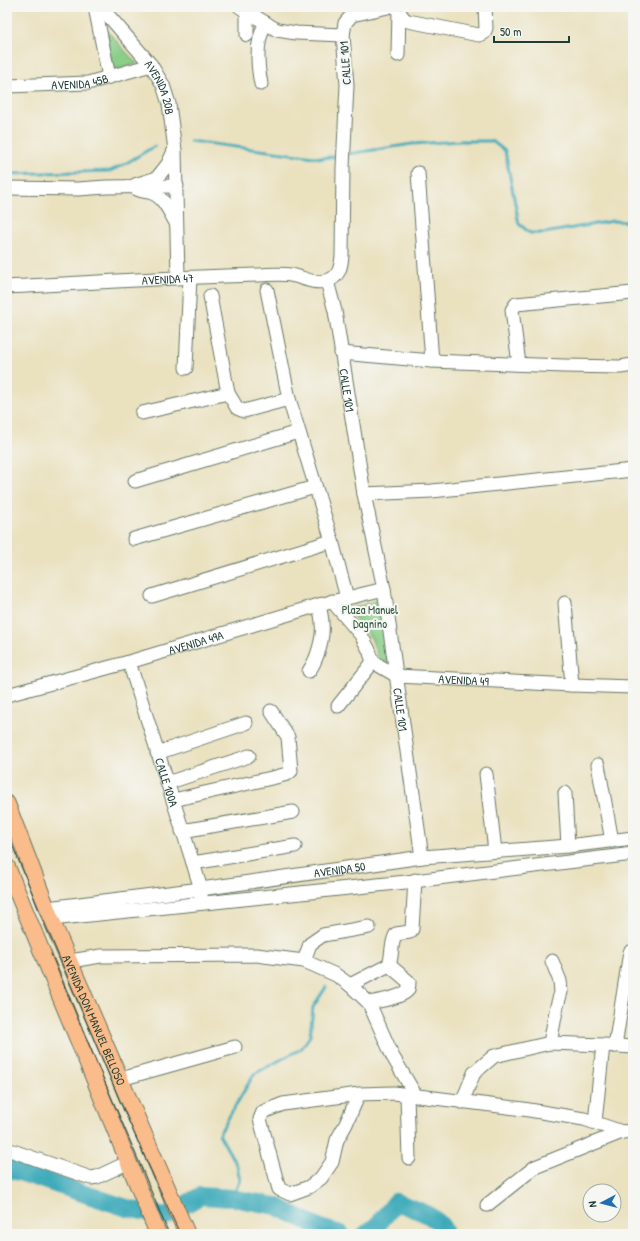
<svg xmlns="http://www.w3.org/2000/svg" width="640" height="1241" viewBox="0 0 640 1241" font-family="'Patrick Hand',sans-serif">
	<rect width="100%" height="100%" fill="#f6f6f2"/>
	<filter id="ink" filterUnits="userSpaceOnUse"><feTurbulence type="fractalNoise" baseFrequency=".025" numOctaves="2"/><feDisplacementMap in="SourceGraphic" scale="8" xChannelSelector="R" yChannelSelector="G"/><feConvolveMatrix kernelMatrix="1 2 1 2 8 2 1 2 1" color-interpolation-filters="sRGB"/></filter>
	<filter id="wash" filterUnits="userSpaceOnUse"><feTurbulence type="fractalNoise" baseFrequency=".012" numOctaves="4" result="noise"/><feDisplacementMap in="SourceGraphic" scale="16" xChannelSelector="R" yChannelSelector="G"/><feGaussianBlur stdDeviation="0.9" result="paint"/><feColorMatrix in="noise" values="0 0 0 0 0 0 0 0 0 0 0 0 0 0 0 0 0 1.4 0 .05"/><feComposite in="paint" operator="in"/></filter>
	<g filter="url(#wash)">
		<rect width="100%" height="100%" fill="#eae1bf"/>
		<g fill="#8ace88" stroke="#54865e">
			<polygon points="103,26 137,64 114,70"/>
			<polygon points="380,599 389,662 380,662 371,638 348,610"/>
		</g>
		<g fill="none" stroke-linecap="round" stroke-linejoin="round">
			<g stroke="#3caaba" stroke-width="3">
				<polyline points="190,141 322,158 340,156"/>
				<polyline points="348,154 412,144 461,141 492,141 505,151 519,224 530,233 544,233 613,221 633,222"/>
				<polyline points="7,174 110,171 123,165 155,146"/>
				<polyline points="232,1198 240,1180 237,1166 219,1134 254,1074 301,1049 310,1036 313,1007 326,987"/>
			</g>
			<g stroke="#3caaba" stroke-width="18">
				<polyline points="7,1168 127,1208 166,1216 200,1196 232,1198 276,1206 323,1229 341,1234"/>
				<path d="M366,1234L379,1223L396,1202C411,1208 442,1216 445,1234"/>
			</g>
		</g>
	</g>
	<g filter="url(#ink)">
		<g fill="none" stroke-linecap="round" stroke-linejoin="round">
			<g stroke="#667665" stroke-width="15">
				<g id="minor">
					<polyline points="95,7 109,77"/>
					<path id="s1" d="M101,7L151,65L163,85L169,104L175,150L178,277"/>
					<polyline points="396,7 404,19 408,21 479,35 484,33 486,28 485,7"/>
					<polyline points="247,35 247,11"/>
					<polyline points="343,35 345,23 352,15 388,7"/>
					<polyline points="398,55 399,10"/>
					<path d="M261,84C257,64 255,41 266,23"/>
					<path id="s2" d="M7,86L88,83L151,65"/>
					<path d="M174,151L168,164L157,178L135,185L134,187C139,192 146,191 152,193C164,197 170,213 176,223"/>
					<polyline points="418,173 432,361"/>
					<polyline points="7,188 78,189 106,187 177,186"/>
					<path id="s3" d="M327,281L335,311L364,494L384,589L422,857"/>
					<path id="s4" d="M7,287C90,283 173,277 257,275C267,275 280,273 290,275C304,277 310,284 326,281C339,278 341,267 342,256L343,167L347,85L343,35L296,33L277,30L240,7"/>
					<polyline points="267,290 289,399 332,541 347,598"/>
					<polyline points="210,296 228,393 237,408 244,411 289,399"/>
					<polyline points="341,353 432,361 564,366 620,367 633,365"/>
					<polyline points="519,364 512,310 516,304 633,293"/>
					<polyline points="186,368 190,277"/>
					<polyline points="142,413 228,393"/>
					<polyline points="135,481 298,432"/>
					<polyline points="364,494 432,491 633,470"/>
					<polyline points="134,539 315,487"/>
					<polyline points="152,596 332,541"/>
					<path id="s5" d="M332,601L361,635L369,650L373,662L397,676L572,685L633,687"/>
					<polyline points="565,603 572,685"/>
					<path id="s6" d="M129,662L193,863L201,889V897"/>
					<path d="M309,671C317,660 324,637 322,623C322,617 320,611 319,605"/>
					<path id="s7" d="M7,695L129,662L319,605L384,589"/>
					<polyline points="338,706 373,662"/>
					<polyline points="157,753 246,723"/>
					<polyline points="598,765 612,841"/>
					<polyline points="486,774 495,851"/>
					<polyline points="167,783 249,756"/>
					<polyline points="565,793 568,846"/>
					<polyline points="173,800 276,777 287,774 291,771 288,737 271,711"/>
					<polyline points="182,831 293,812"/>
					<polyline points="193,863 295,846"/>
					<path id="s8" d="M47,908L201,889L422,857L568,846L633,838"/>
					<polyline points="51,919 406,882 633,854"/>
					<polyline points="70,961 101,956 256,955 304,961 336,975 350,985 369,1003 393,1057 416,1096"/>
					<polyline points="304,961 310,944 323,935 369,927"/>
					<path d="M350,985L389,965C393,955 390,944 396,934L410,932L412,929L415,880"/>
					<path d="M369,1003C378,1001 400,998 407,991C409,989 409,985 409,982L389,965"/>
					<polyline points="550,1043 557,1006 561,992 560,981 552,961"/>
					<polyline points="615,1046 630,952"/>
					<polyline points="121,1079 235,1047"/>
					<polyline points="359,1094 346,1124 337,1140 332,1162 321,1178 309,1187 290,1194 279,1189 260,1119 263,1112 283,1104 359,1094 394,1093 523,1109 584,1119 622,1132 633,1131"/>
					<polyline points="407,1095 409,1158"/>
					<polyline points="462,1102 474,1073 494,1056 550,1043 603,1045 633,1047"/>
					<polyline points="595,1122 603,1045"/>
					<polyline points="7,1149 91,1178 97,1177 129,1162"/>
					<polyline points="487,1205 535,1167 622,1132"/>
				</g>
			</g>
			<g stroke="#667665" stroke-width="18">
				<g id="major">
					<path id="s9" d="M7,804L51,919L187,1234"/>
					<polyline points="7,867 158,1234"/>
				</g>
			</g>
			<use href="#minor" stroke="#fff" stroke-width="13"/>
			<use href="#major" stroke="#f9bc8a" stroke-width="16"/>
			<g stroke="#1f3d34" stroke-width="1">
				<polyline points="7,833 124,1111 180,1234"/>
				<path d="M51,954C89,1048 131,1140 169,1234"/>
			</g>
		</g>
	</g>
	<g text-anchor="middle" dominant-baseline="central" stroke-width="4" stroke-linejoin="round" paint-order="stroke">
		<g font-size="12" fill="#1f3d34" stroke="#f6f6f2">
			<text transform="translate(345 63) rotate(-94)">CALLE 101</text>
			<text stroke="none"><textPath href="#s2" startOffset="73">AVENIDA 45B</textPath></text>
			<text stroke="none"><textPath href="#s1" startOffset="101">AVENIDA 20B</textPath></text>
			<text stroke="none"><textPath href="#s4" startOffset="161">AVENIDA 47</textPath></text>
			<text stroke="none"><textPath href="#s3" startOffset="111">CALLE 101</textPath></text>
			<text stroke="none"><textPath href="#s7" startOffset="196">AVENIDA 49A</textPath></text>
			<text stroke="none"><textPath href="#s5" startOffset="169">AVENIDA 49</textPath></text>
			<text stroke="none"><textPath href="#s3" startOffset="435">CALLE 101</textPath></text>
			<text stroke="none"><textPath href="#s6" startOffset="126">CALLE 100A</textPath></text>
			<text stroke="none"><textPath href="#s8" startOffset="295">AVENIDA 50</textPath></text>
			<text stroke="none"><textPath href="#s9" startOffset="233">AVENIDA DON MANUEL BELLOSO</textPath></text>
		</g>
		<g font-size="12" fill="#345a45" stroke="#f6f6f2">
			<text x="370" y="609">Plaza Manuel<tspan x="370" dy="14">Dagnino</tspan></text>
		</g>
	</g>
	<rect width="640" height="1241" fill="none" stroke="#f6f6f2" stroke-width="24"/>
	<g transform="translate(602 1203) rotate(263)"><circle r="19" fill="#f6f6f2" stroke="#a0aca6"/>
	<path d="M0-3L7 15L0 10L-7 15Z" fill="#1f6fb2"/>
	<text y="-6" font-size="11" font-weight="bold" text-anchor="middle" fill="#1f3d34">N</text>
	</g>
	<path d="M494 36v6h75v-6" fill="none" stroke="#1f3d34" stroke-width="2"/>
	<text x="500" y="36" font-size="12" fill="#1f3d34" stroke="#f6f6f2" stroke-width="3" paint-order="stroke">50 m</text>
</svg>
